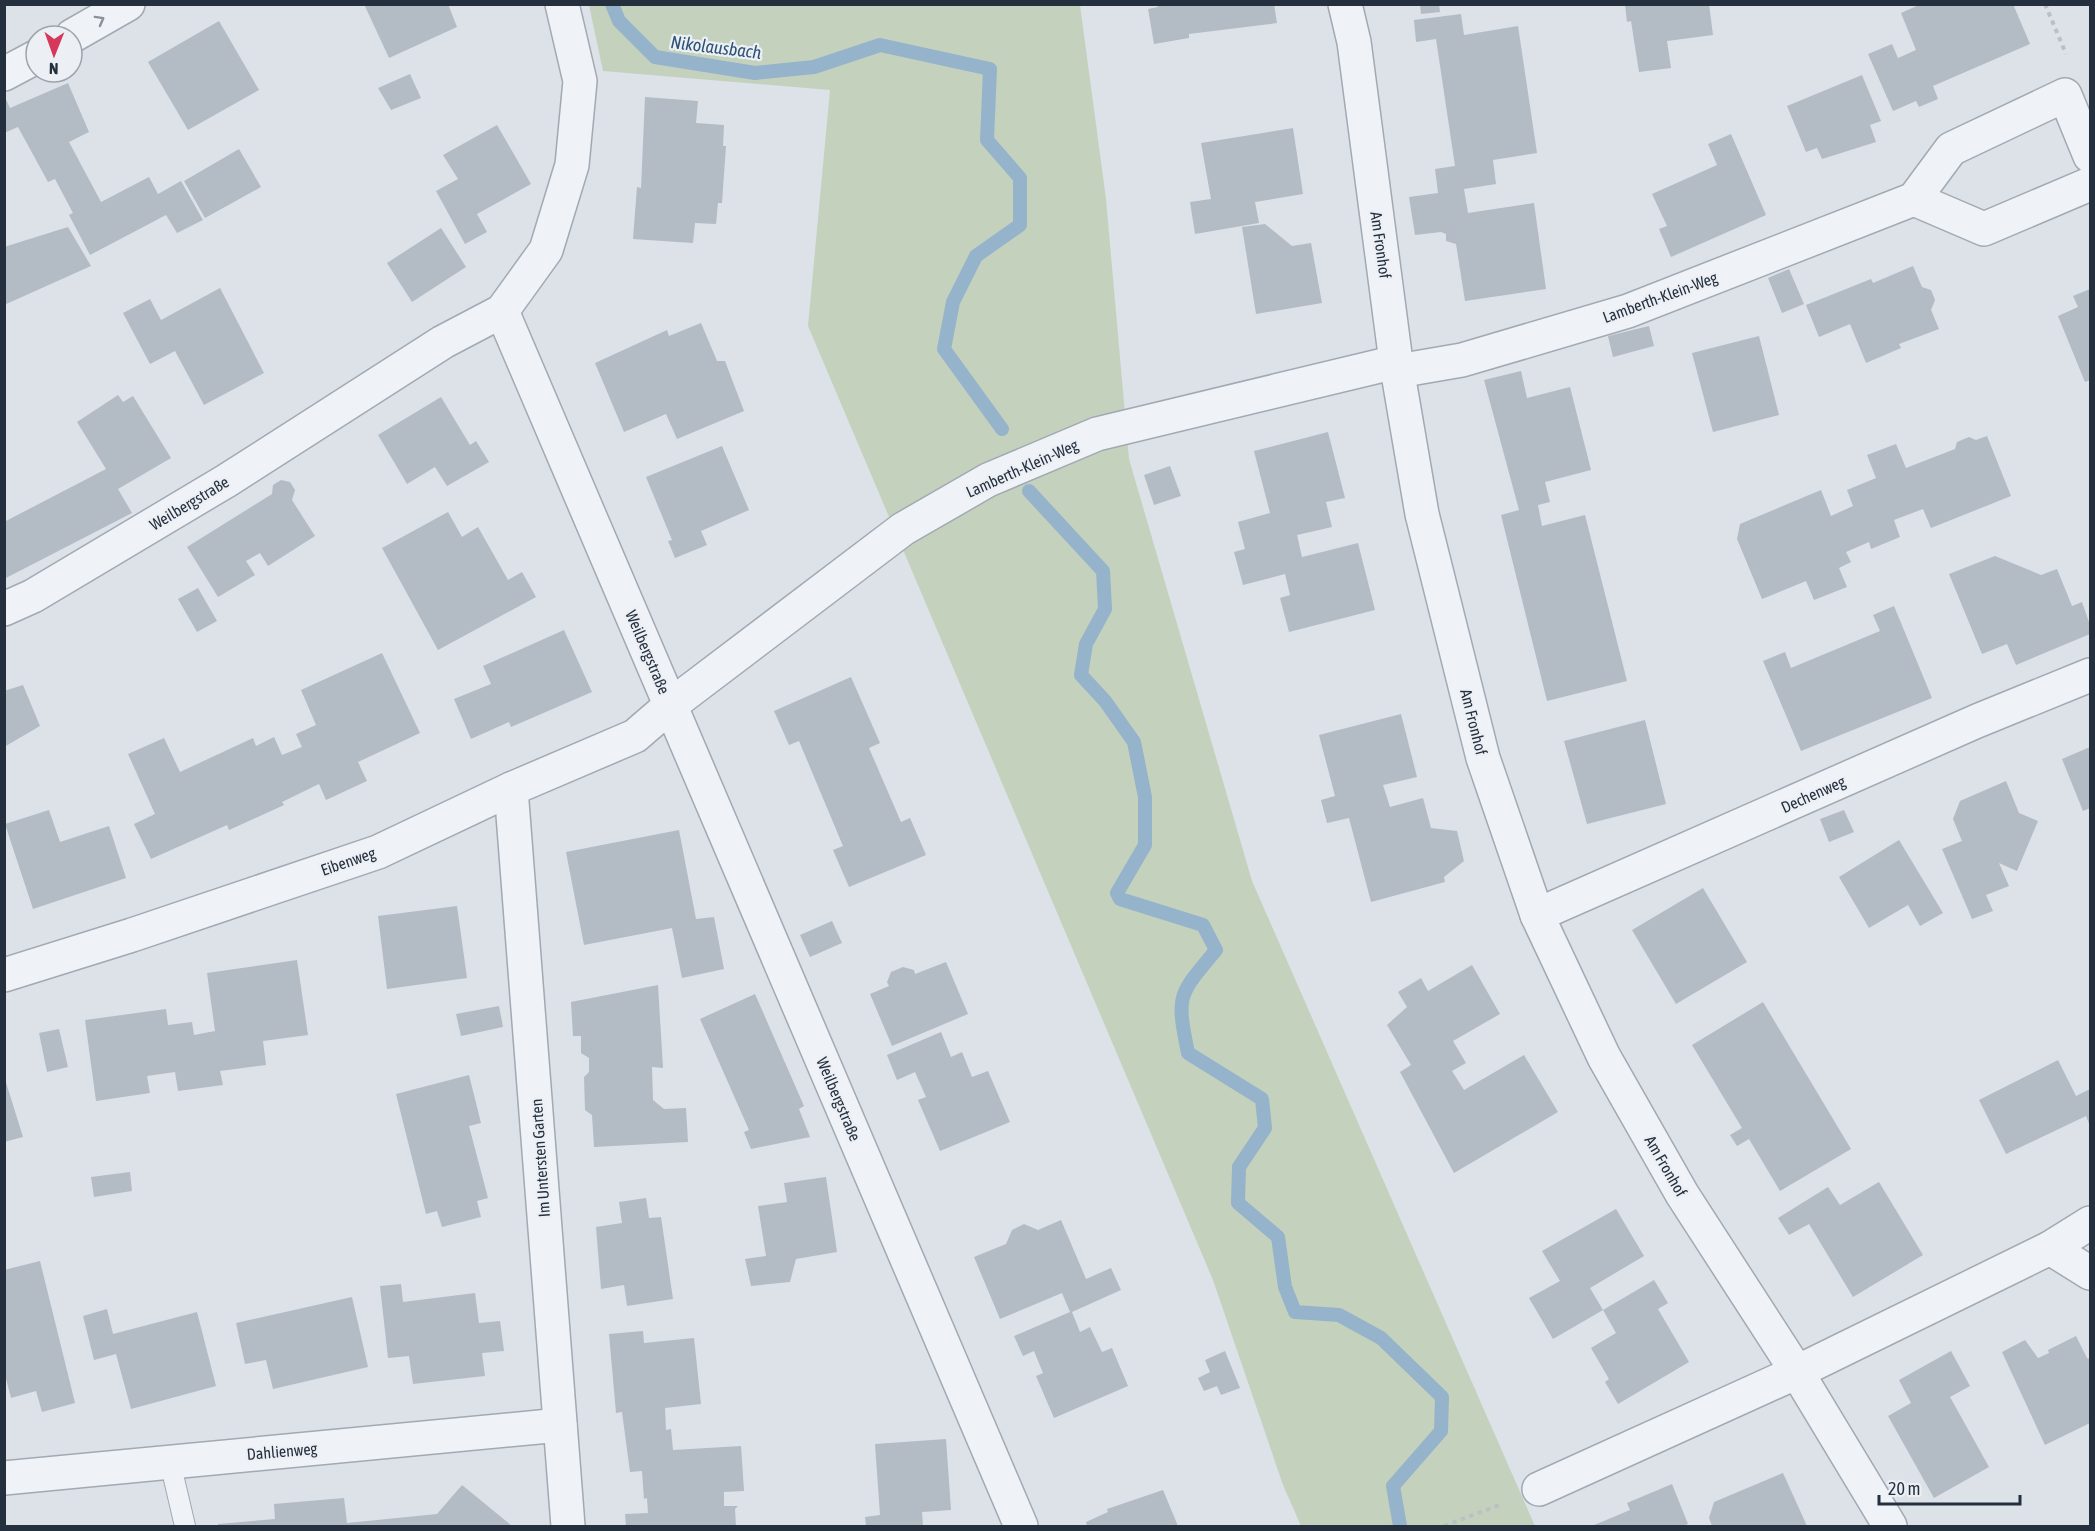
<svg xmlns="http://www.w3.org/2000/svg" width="2095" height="1531" viewBox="0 0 2095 1531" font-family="'Asap Condensed',sans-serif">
	<rect width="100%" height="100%" fill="#dce2e8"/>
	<polygon fill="#c4d2bd" points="589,5 1080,5 1106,199 1129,459 1252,881 1535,1526 1301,1526 1283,1485 1213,1280 808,326 830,90 603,71"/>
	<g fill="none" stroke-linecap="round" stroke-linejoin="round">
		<g stroke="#95b3ca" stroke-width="14">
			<polyline points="612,4 619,21 655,57 755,73 814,67 880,45 990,69 987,140 1020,178 1020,225 976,256 953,302 944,349 1002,429"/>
			<path d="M1029,491L1103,571L1105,609L1086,644L1081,675L1105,701L1134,742L1145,797V845L1117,893L1120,899L1203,925L1216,950C1178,996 1176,994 1188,1053L1262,1099L1265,1128L1239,1167L1238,1203L1278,1237L1285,1287L1295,1312L1339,1315L1381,1338L1442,1397L1441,1431L1393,1486L1400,1526"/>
		</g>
	</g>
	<g fill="#b3bbc5">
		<polygon points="364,4 448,4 457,27 389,58"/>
		<polygon points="1157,4 1274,4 1277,23 1189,34 1189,38 1154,44 1148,9 1158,7"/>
		<polygon points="1420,4 1439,4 1440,12 1421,14"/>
		<polygon points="1625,4 1709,4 1713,35 1667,41 1671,68 1639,72 1631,21 1627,22"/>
		<polygon points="1921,4 2013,4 2030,44 1933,86 1938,99 1919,107 1916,101 1893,111 1868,54 1892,44 1898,58 1916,50 1901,13"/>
		<polygon points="1461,14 1464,35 1518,26 1537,153 1493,160 1496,184 1464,189 1468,213 1534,203 1546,289 1465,301 1456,244 1446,241 1446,234 1441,232 1415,235 1409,197 1438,193 1435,169 1455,166 1436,39 1416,42 1414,20"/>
		<polygon points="219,21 259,90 188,130 148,62"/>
		<polygon points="410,74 421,98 391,110 378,88"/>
		<polygon points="1862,75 1881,121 1870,125 1876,142 1822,159 1817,148 1806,152 1787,106"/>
		<polygon points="68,83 89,132 69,142 101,202 149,177 158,194 181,181 203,220 177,233 166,215 90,255 69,215 73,213 55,179 48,182 18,127 4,133 4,95 10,108"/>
		<polygon points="645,97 698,101 696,123 724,125 723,146 726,146 722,203 718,203 716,224 695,223 693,243 633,239 637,187 641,188"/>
		<polygon points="497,125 531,184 477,214 487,232 465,244 436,191 458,179 443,155"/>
		<polygon points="1293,128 1303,194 1255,202 1259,223 1195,234 1190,202 1211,199 1201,143"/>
		<polygon points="1731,134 1766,215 1671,257 1659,229 1667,226 1652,194 1717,165 1708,144"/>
		<polygon points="239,149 261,187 205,218 184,181"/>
		<polygon points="1265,224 1292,246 1311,243 1322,303 1256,314 1242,227"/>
		<polygon points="68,227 91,266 4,305 4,247"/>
		<polygon points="441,228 466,267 412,302 387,263"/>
		<polygon points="1913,266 1922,287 1931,290 1935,300 1931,310 1939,329 1899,344 1901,348 1866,363 1850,324 1819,337 1806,305 1871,279 1873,283"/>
		<polygon points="1789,269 1804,304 1782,313 1768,278"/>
		<polygon points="220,288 264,373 204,405 175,351 150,364 123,313 150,299 161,320"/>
		<polygon points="2090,289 2090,380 2085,382 2058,316 2078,307 2073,296"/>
		<polygon points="701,323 717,361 725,361 744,411 677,439 666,414 624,432 595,363 667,330 669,336"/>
		<polygon points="1649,326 1654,346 1613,357 1608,336"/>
		<polygon points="1759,336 1779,415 1713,432 1692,353"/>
		<polygon points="1521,371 1527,398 1570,387 1591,470 1545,482 1550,502 1538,505 1542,526 1585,515 1627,681 1547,701 1501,515 1519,510 1484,380"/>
		<polygon points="118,395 123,402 133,396 171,458 118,489 132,513 4,579 4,522 106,469 77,422"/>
		<polygon points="441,397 470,445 476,441 489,462 447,486 435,467 407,484 378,435"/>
		<polygon points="1328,432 1345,498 1326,502 1332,527 1297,535 1302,557 1358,543 1375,610 1289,632 1280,598 1290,595 1285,574 1243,585 1234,552 1245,549 1238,522 1270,513 1254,451"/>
		<polygon points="1987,436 2011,496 1931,528 1923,509 1894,520 1900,537 1871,549 1869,542 1846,552 1851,562 1839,568 1847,587 1814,600 1806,581 1762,599 1737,539 1740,524 1821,490 1831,516 1853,506 1847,490 1876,478 1867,455 1896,444 1906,468 1955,449 1957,442 1969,437 1976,440"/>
		<polygon points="722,446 749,510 701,531 707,545 675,558 668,541 672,540 646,477"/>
		<polygon points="1170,466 1181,496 1154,505 1144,475"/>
		<polygon points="281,480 290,482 295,490 292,500 315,536 268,566 260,553 246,561 255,575 218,597 187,547 272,494 273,485"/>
		<polygon points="448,512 462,537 478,527 508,580 522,572 536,597 438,650 382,548"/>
		<polygon points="1995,556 2041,575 2057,569 2072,606 2082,602 2090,625 2090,634 2016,665 2007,644 1982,654 1949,574"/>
		<polygon points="198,588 217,621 197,632 178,599"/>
		<polygon points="1894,606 1932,698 1801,751 1763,661 1785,652 1791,668 1880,631 1873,615"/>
		<polygon points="564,630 592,692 511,727 509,722 471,739 454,699 491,684 483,666"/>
		<polygon points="382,653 420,733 358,762 367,781 326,800 319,784 282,802 284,805 229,830 227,825 151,859 134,824 155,814 128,754 164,738 180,772 253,738 256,746 274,737 282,755 302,747 296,734 316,725 301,690"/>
		<polygon points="851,677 880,743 869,748 901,822 910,818 926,855 849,887 833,850 843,846 799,741 789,745 774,711"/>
		<polygon points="23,685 40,726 4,747 4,691"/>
		<polygon points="1401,714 1417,777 1383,785 1390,807 1423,798 1431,828 1457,831 1464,861 1444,877 1445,882 1371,902 1349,818 1327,823 1321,800 1335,796 1319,735"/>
		<polygon points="1645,720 1666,804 1587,824 1564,741"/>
		<polygon points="2090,747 2090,808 2083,811 2062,759"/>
		<polygon points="2006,781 2019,813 2038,821 2017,871 1999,863 2009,886 1986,895 1993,911 1972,919 1942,849 1962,841 1953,819 1960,801"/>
		<polygon points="49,810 60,842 109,826 126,878 33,909 5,824"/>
		<polygon points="1844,810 1854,832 1829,842 1820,819"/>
		<polygon points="679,830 696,919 714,917 724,969 682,978 672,928 584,945 566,852"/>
		<polygon points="1899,840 1943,913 1920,926 1908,905 1869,928 1839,877"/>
		<polygon points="1703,888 1747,962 1676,1004 1632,930"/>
		<polygon points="457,906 467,978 387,989 378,916"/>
		<polygon points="832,921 842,943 810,957 800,935"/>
		<polygon points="297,960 308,1035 263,1041 266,1065 220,1071 223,1085 178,1091 175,1072 147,1076 150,1093 96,1101 85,1020 166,1009 168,1025 192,1022 194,1035 215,1031 207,973"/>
		<polygon points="946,962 968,1014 892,1046 870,994 889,986 887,982 891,972 903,967 914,970 915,974"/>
		<polygon points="1472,965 1500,1014 1453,1041 1466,1063 1452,1071 1464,1090 1524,1055 1558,1112 1454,1173 1400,1072 1411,1065 1387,1025 1407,1007 1398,992 1421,978 1428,991"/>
		<polygon points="658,985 663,1068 652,1067 653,1100 664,1109 686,1108 688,1142 594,1147 592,1115 585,1110 584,1077 589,1072 589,1058 581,1053 581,1036 573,1036 571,1002"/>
		<polygon points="755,994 804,1106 799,1109 810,1137 751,1149 744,1132 749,1130 700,1019"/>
		<polygon points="1763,1002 1851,1149 1780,1191 1749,1139 1737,1146 1730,1135 1742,1128 1692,1045"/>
		<polygon points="499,1006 503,1027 461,1036 456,1014"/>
		<polygon points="59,1029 68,1067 47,1072 39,1033"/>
		<polygon points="941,1032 951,1057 962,1052 972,1077 988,1071 1010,1122 940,1151 918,1100 926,1097 915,1072 897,1080 887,1055"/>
		<polygon points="2058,1060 2076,1096 2090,1089 2090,1126 2086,1116 2006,1154 1979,1100"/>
		<polygon points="469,1075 481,1123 469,1126 488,1198 477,1201 481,1217 442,1227 437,1211 426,1214 396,1094"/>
		<polygon points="4,1076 23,1137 4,1142"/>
		<polygon points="130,1172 132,1191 94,1197 91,1177"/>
		<polygon points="826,1177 837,1252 796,1259 790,1282 751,1286 745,1259 766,1256 758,1206 787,1202 784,1183"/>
		<polygon points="1879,1182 1923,1255 1853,1297 1809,1224 1789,1235 1778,1218 1828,1187 1840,1205"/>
		<polygon points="646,1198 649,1218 661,1217 673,1299 627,1306 624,1285 601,1289 596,1227 622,1223 619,1202"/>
		<polygon points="1616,1209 1644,1256 1590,1288 1603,1310 1654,1280 1668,1303 1658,1309 1689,1362 1618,1404 1605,1382 1609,1379 1591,1348 1616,1333 1603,1310 1553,1339 1529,1298 1560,1281 1542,1251"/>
		<polygon points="1061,1220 1086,1279 1111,1268 1121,1290 1072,1312 1080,1332 1090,1327 1102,1352 1112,1348 1128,1386 1054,1418 1036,1376 1043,1373 1034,1351 1023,1356 1014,1336 1070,1312 1062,1293 1000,1319 974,1257 1006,1244 1012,1230 1024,1224 1038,1230"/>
		<polygon points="40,1261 75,1403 42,1412 36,1391 11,1398 4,1371 4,1270"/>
		<polygon points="401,1284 403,1302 475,1293 479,1323 500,1321 504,1351 482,1353 485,1376 413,1384 409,1356 388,1358 380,1286"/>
		<polygon points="352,1297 368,1367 273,1389 266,1360 245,1364 236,1323"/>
		<polygon points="107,1309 113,1334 197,1312 216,1386 131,1409 116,1354 94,1360 83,1316"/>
		<polygon points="643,1331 644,1343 694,1338 701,1404 665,1408 666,1430 671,1429 673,1450 741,1446 744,1491 724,1492 724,1506 738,1506 735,1509 736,1526 626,1526 625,1514 648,1513 647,1498 644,1499 642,1471 630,1472 622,1412 616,1413 609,1334"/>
		<polygon points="2076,1336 2087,1358 2090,1359 2090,1423 2045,1445 2002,1352 2025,1340 2038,1358 2049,1353 2048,1350"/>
		<polygon points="1225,1351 1240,1388 1221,1395 1217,1386 1204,1391 1198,1378 1210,1372 1205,1360"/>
		<polygon points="1951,1351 1970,1386 1950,1397 1989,1467 1934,1498 1888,1416 1911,1403 1899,1380"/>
		<polygon points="946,1439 951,1510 922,1512 923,1526 866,1526 865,1517 880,1515 875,1444"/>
		<polygon points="1783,1473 1807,1526 1712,1526 1709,1518 1714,1502"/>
		<polygon points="1672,1484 1688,1524 1682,1526 1592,1526 1630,1510 1627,1503"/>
		<polygon points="462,1485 512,1526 218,1526 218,1524 275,1519 274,1504 344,1498 347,1523 437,1514"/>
		<polygon points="1163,1490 1178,1526 1087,1526 1086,1522 1108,1512 1107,1509"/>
	</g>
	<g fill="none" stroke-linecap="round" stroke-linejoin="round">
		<g stroke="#a1a9b2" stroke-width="22">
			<polyline id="lane" points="170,1462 185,1526"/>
		</g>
		<g stroke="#a1a9b2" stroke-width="36">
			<g id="street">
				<polyline points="1345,4 1354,42 1396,362 1422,514 1483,758 1537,915 1604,1057 1682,1194 1797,1372 2050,1248 2090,1223"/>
				<polyline points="72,36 128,4"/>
				<polyline points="4,74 36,57"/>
				<polyline points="1914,199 1984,229 2090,184"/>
				<polyline points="502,311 1021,1526"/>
				<polyline points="1398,371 1462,360 1628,311 1914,199 1951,149 2065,95 2090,156"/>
				<polyline points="4,609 33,596 226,481 443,342 502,311 546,250 572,165 580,81 562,4"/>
				<polyline points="511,789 568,1526"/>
				<polyline points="1537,915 1977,721 2090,675"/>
				<polyline points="4,975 132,935 378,852 511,789 635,736 671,705 903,529 988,480 1097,434 1396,362"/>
				<polyline points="2050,1248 2090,1273"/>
				<polyline points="4,1478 560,1425"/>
				<polyline points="1539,1489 1797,1372 1890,1526"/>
			</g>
		</g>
		<g stroke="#bac0c6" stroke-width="4" stroke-dasharray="4.5 4.5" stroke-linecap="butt">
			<polyline points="2045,4 2066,54"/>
			<polyline points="1444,1526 1502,1504"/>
		</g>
		<use href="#lane" stroke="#eff2f6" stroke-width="20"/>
		<use href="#street" stroke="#eff2f6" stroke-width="33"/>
	</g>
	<defs><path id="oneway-chevron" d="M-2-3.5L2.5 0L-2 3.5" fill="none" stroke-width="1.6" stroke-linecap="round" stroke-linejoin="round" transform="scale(1.5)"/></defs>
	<use stroke="#8a919a" href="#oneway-chevron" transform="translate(100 20) rotate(-29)"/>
	<g text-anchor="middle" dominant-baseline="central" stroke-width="4.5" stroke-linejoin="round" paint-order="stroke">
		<g font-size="16" fill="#25303f" stroke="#ecf0f5">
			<text transform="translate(1381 245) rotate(82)">Am Fronhof</text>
			<text transform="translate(1660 297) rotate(-20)">Lamberth-Klein-Weg</text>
			<text transform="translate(1022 468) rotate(-24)">Lamberth-Klein-Weg</text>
			<text transform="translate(189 503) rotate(-31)">Weilbergstraße</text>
			<text transform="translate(648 652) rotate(67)">Weilbergstraße</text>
			<text transform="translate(1474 722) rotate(76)">Am Fronhof</text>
			<text transform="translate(1813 794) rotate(-24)">Dechenweg</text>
			<text transform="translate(348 861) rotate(-19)">Eibenweg</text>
			<text transform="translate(839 1099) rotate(67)">Weilbergstraße</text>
			<text transform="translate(540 1158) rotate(-94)">Im Untersten Garten</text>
			<text transform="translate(1666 1166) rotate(60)">Am Fronhof</text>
			<text transform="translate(282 1451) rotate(-5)">Dahlienweg</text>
		</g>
		<g font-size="18" font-style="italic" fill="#2d5275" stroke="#ecf0f5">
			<text transform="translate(716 47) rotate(7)">Nikolausbach</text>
		</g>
	</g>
	<rect width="2095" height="1531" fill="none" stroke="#25303f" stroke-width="12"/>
	<g transform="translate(54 54) rotate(181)"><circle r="28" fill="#ecf0f5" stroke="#9ca3ac" stroke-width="1.5"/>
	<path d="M0-4.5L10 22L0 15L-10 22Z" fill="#d6385b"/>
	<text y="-9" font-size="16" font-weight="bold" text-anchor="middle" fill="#25303f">N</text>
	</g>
	<path d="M1879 1495v9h141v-9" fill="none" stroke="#25303f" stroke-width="3"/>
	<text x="1888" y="1495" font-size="18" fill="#25303f" stroke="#ecf0f5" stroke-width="4.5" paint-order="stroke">20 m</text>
</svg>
